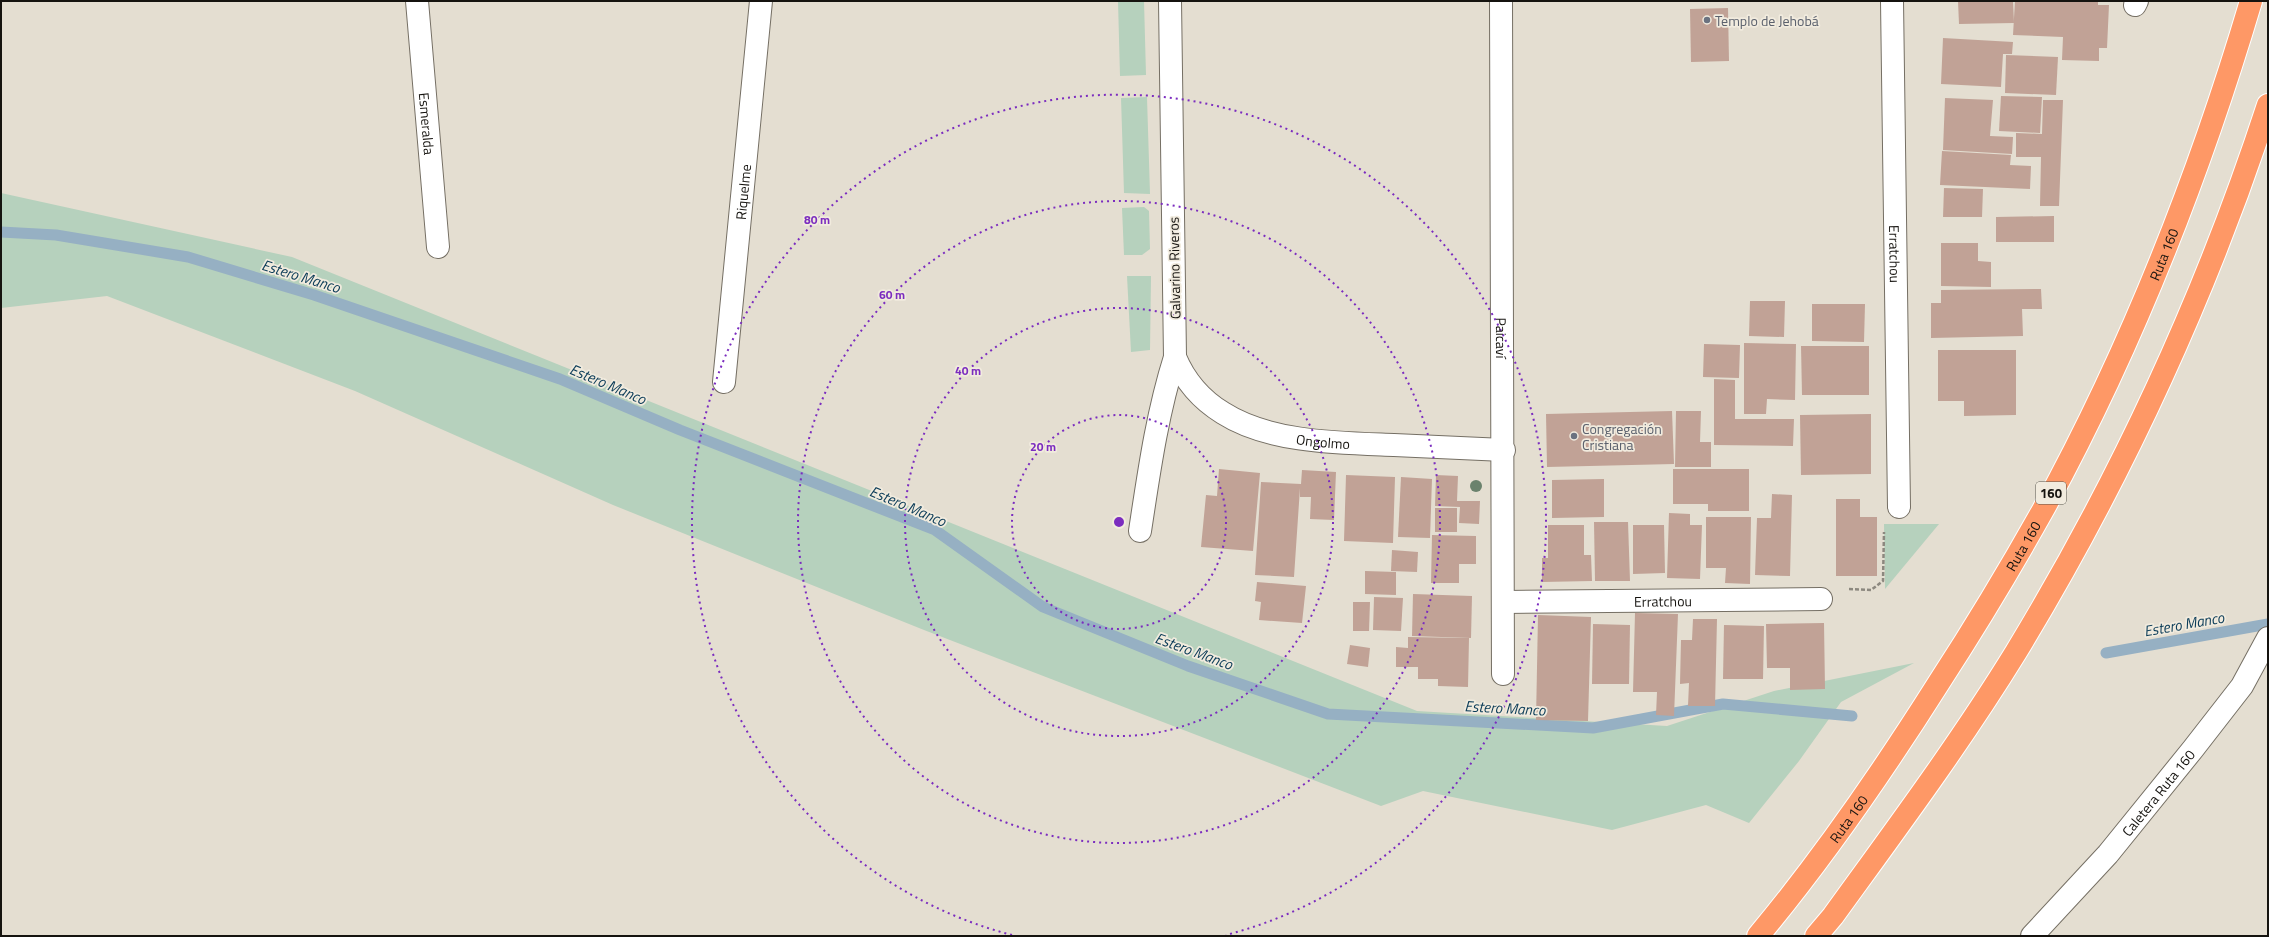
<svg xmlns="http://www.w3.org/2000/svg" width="2269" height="937" viewBox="0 0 2269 937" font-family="'Titillium Web',sans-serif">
	<rect width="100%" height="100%" fill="#e4ded1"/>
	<g fill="#b6d1bd">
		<polygon points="1118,1 1144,1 1146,75 1120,76"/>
		<polygon points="1147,97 1150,194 1124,193 1121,98"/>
		<polygon points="1,193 292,257 1417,711 1667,726 1774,691 1914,663 1841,702 1799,761 1749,823 1706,805 1612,830 1423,791 1381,806 924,630 613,505 355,391 107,296 1,308"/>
		<polygon points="1144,207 1149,211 1150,249 1142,255 1124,255 1122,208"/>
		<polygon points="1127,276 1151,276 1150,350 1131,352"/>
		<polygon points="1884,524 1939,524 1885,589"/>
	</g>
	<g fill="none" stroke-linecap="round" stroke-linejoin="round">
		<g stroke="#96b0c3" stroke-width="11">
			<polyline points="1,232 56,235 188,257 314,295 560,379 680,430 935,530 1043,607 1188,666 1328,714 1593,728 1723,704 1852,716"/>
			<polyline points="2106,653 2268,624"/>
		</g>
	</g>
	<g fill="#c1a296">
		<polygon points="1958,1 2013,1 2014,23 1959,24"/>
		<polygon points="2015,1 2098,1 2098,5 2109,5 2107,48 2099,48 2099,61 2062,60 2063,37 2013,35"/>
		<polygon points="1728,8 1729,61 1691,62 1690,9"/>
		<polygon points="1943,38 2013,42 2012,54 2003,54 2001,87 1941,84"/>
		<polygon points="2006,55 2058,57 2056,95 2005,93"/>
		<polygon points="2001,96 2042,97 2040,133 1999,131"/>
		<polygon points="1945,98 1993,100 1990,136 2013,137 2012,154 1943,150"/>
		<polygon points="2043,100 2063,100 2059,206 2040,206 2041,157 2016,157 2016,133 2042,134"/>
		<polygon points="1942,151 2011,155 2010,165 2031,166 2030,189 1940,185"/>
		<polygon points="1944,188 1983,189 1982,217 1943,217"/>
		<polygon points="2054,216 2054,242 1996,242 1996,217"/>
		<polygon points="1941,243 1978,243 1978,261 1991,262 1991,287 1941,286"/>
		<polygon points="2041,289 2042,309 2022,309 2023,336 1931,338 1931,303 1941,303 1941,290"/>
		<polygon points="1750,301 1785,301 1784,337 1749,336"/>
		<polygon points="1812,304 1865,304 1864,342 1812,341"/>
		<polygon points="1744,343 1796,344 1795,400 1767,399 1766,414 1744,414"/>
		<polygon points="1704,344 1740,345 1739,378 1703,377"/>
		<polygon points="1801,346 1869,346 1869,395 1802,395"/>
		<polygon points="1938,350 2016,350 2016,415 1964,416 1964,401 1938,401"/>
		<polygon points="1714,379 1735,380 1735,419 1794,419 1793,446 1714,445"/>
		<polygon points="1672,411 1674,464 1547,467 1546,414"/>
		<polygon points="1676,411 1701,411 1700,442 1711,442 1711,467 1675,467"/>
		<polygon points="1871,414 1871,474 1801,475 1800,415"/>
		<polygon points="1219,469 1260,473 1253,551 1201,547 1206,495 1217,496"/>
		<polygon points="1673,469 1749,469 1749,511 1708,511 1708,504 1673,504"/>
		<polygon points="1302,470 1336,472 1334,520 1310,519 1311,497 1300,497 1300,488 1294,577 1255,575 1261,482 1301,484"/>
		<polygon points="1346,475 1395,477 1393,543 1344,541"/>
		<polygon points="1436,475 1458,476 1457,501 1480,501 1479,524 1459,523 1460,507 1435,506"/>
		<polygon points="1401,477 1432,479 1430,538 1398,537"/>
		<polygon points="1604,479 1604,517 1552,518 1552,480"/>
		<polygon points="1772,494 1792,495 1790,576 1755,575 1757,518 1771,518"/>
		<polygon points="1836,499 1860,499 1860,517 1877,517 1877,576 1836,576"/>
		<rect x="1435" y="508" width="22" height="24"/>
		<polygon points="1669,513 1690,514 1690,525 1702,525 1700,579 1667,578"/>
		<polygon points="1706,517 1751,517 1750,584 1725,583 1726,568 1706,568"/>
		<polygon points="1594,522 1628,522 1630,581 1595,581"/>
		<polygon points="1548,525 1584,525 1584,555 1591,555 1592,581 1542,582 1542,558 1548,558"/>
		<polygon points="1633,525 1664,525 1665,573 1633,574"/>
		<polygon points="1432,535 1476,536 1476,564 1459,564 1459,583 1431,583"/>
		<polygon points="1392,550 1418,552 1417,572 1391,571"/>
		<polygon points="1365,571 1396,572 1396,595 1365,594"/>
		<polygon points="1257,582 1306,586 1302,623 1259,620 1261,602 1255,601"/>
		<polygon points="1413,594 1472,596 1471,638 1412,636"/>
		<polygon points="1374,597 1403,598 1401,631 1373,630"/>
		<polygon points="1353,602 1370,602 1369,631 1353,631"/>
		<polygon points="1635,613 1678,614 1674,716 1656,715 1657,692 1633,692"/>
		<polygon points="1538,615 1591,617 1588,721 1536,720"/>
		<polygon points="1693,619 1717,619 1715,706 1688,706 1689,683 1680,684 1681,640 1692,640"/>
		<polygon points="1824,623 1825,689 1790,690 1790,668 1767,668 1766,624"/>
		<polygon points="1593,624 1630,625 1629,684 1592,684"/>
		<polygon points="1724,625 1764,626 1763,679 1723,679"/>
		<polygon points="1408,637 1469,638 1468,687 1438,686 1438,679 1418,679 1418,667 1396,667 1396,647 1408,648"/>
		<polygon points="1350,645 1370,648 1368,667 1347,664"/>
	</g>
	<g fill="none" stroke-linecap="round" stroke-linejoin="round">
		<g stroke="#756f64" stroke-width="24">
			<g id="street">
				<path id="s1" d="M417,1L438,247"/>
				<path id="s2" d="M1501,1L1503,674"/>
				<path id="s3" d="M1892,1L1899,507"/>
				<polyline points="2135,5 2137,1"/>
				<path id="s4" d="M1175,357C1185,381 1200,399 1223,413C1270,443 1341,443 1394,445C1431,447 1467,448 1504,450"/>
				<path id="s5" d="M724,382L761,1"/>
				<path d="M1140,531C1149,472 1157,414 1175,357L1170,1"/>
				<path id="s6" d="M1504,602L1821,599"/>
				<path id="s7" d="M2032,936L2108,854L2193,749L2242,686L2268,638"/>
			</g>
		</g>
		<g stroke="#fff" stroke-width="24">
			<g id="highway">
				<path id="s8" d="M1758,936C1824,857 1883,771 1938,684C1975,627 2010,569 2043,510C2131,349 2199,176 2251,1"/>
				<path d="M1816,936L1833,916C1896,829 1960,743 2016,652C2121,479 2205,298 2268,105"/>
			</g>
		</g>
		<polyline stroke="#8c887f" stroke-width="2.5" stroke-dasharray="4 2" stroke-linecap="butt" points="1849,589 1871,590 1883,581 1884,532"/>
		<use href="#street" stroke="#fff" stroke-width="22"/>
		<use href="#highway" stroke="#fe9866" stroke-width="22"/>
	</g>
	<circle fill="#6a826d" cx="1476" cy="486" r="6"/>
	<g fill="none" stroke="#7b2cbf" stroke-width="2" stroke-dasharray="2 4">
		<circle cx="1119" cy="522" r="107"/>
		<circle cx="1119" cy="522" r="214"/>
		<circle cx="1119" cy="522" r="321"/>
		<path d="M1012 935A427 427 0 1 1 1226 935"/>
	</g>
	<g fill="#6b7280" stroke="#f1ebde" stroke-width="1.5">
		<circle cx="1707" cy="20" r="4"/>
		<circle cx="1574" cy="436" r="4"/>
	</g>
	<g text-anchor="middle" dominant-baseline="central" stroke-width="3.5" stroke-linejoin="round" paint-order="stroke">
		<rect fill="#f1ebde" stroke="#57544d" stroke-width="1" x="2036" y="482" width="30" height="22" rx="3"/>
		<g font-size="13" font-weight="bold" fill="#15130f">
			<text x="2051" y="493">160</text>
		</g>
		<g font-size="14" fill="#5b616d" stroke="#f1ebde" text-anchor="start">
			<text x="1715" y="20">Templo de Jehobá</text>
			<text x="1582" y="428">Congregación<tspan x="1582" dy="16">Cristiana</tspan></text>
		</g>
		<g font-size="14" fill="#15130f" stroke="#f1ebde">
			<text stroke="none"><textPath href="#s1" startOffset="123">Esmeralda</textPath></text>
			<text stroke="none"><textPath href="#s5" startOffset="191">Riquelme</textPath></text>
			<text stroke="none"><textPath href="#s3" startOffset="253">Erratchou</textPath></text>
			<text stroke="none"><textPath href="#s8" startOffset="796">Ruta 160</textPath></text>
			<text transform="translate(1174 268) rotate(-91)">Galvarino Riveros</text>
			<text stroke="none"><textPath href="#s2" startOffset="337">Paicaví</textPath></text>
			<text stroke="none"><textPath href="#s4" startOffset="180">Ongolmo</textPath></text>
			<text stroke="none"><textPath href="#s8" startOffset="472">Ruta 160</textPath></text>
			<text stroke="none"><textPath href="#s6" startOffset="159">Erratchou</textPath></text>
			<text stroke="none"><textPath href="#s7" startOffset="191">Caletera Ruta 160</textPath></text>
			<text stroke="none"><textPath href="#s8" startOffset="148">Ruta 160</textPath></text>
		</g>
		<g font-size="15" font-style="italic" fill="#0a3b57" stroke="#f1ebde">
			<text transform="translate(301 276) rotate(17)">Estero Manco</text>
			<text transform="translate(608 384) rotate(23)">Estero Manco</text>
			<text transform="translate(908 506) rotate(23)">Estero Manco</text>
			<text transform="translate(2184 624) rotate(-10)">Estero Manco</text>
			<text transform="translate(1194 651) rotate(20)">Estero Manco</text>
			<text transform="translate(1505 708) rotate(3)">Estero Manco</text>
		</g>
	</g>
	<circle cx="1119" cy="522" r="6" fill="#7b2cbf" stroke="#f1ebde" stroke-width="2"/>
	<g font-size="12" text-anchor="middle" font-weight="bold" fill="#7b2cbf" stroke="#f1ebde" stroke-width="3.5" stroke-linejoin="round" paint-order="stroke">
		<text x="817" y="224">80 m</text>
		<text x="892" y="299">60 m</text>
		<text x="968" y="375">40 m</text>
		<text x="1043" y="451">20 m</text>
	</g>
	<rect width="2269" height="937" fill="none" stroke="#15130f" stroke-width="4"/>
</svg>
